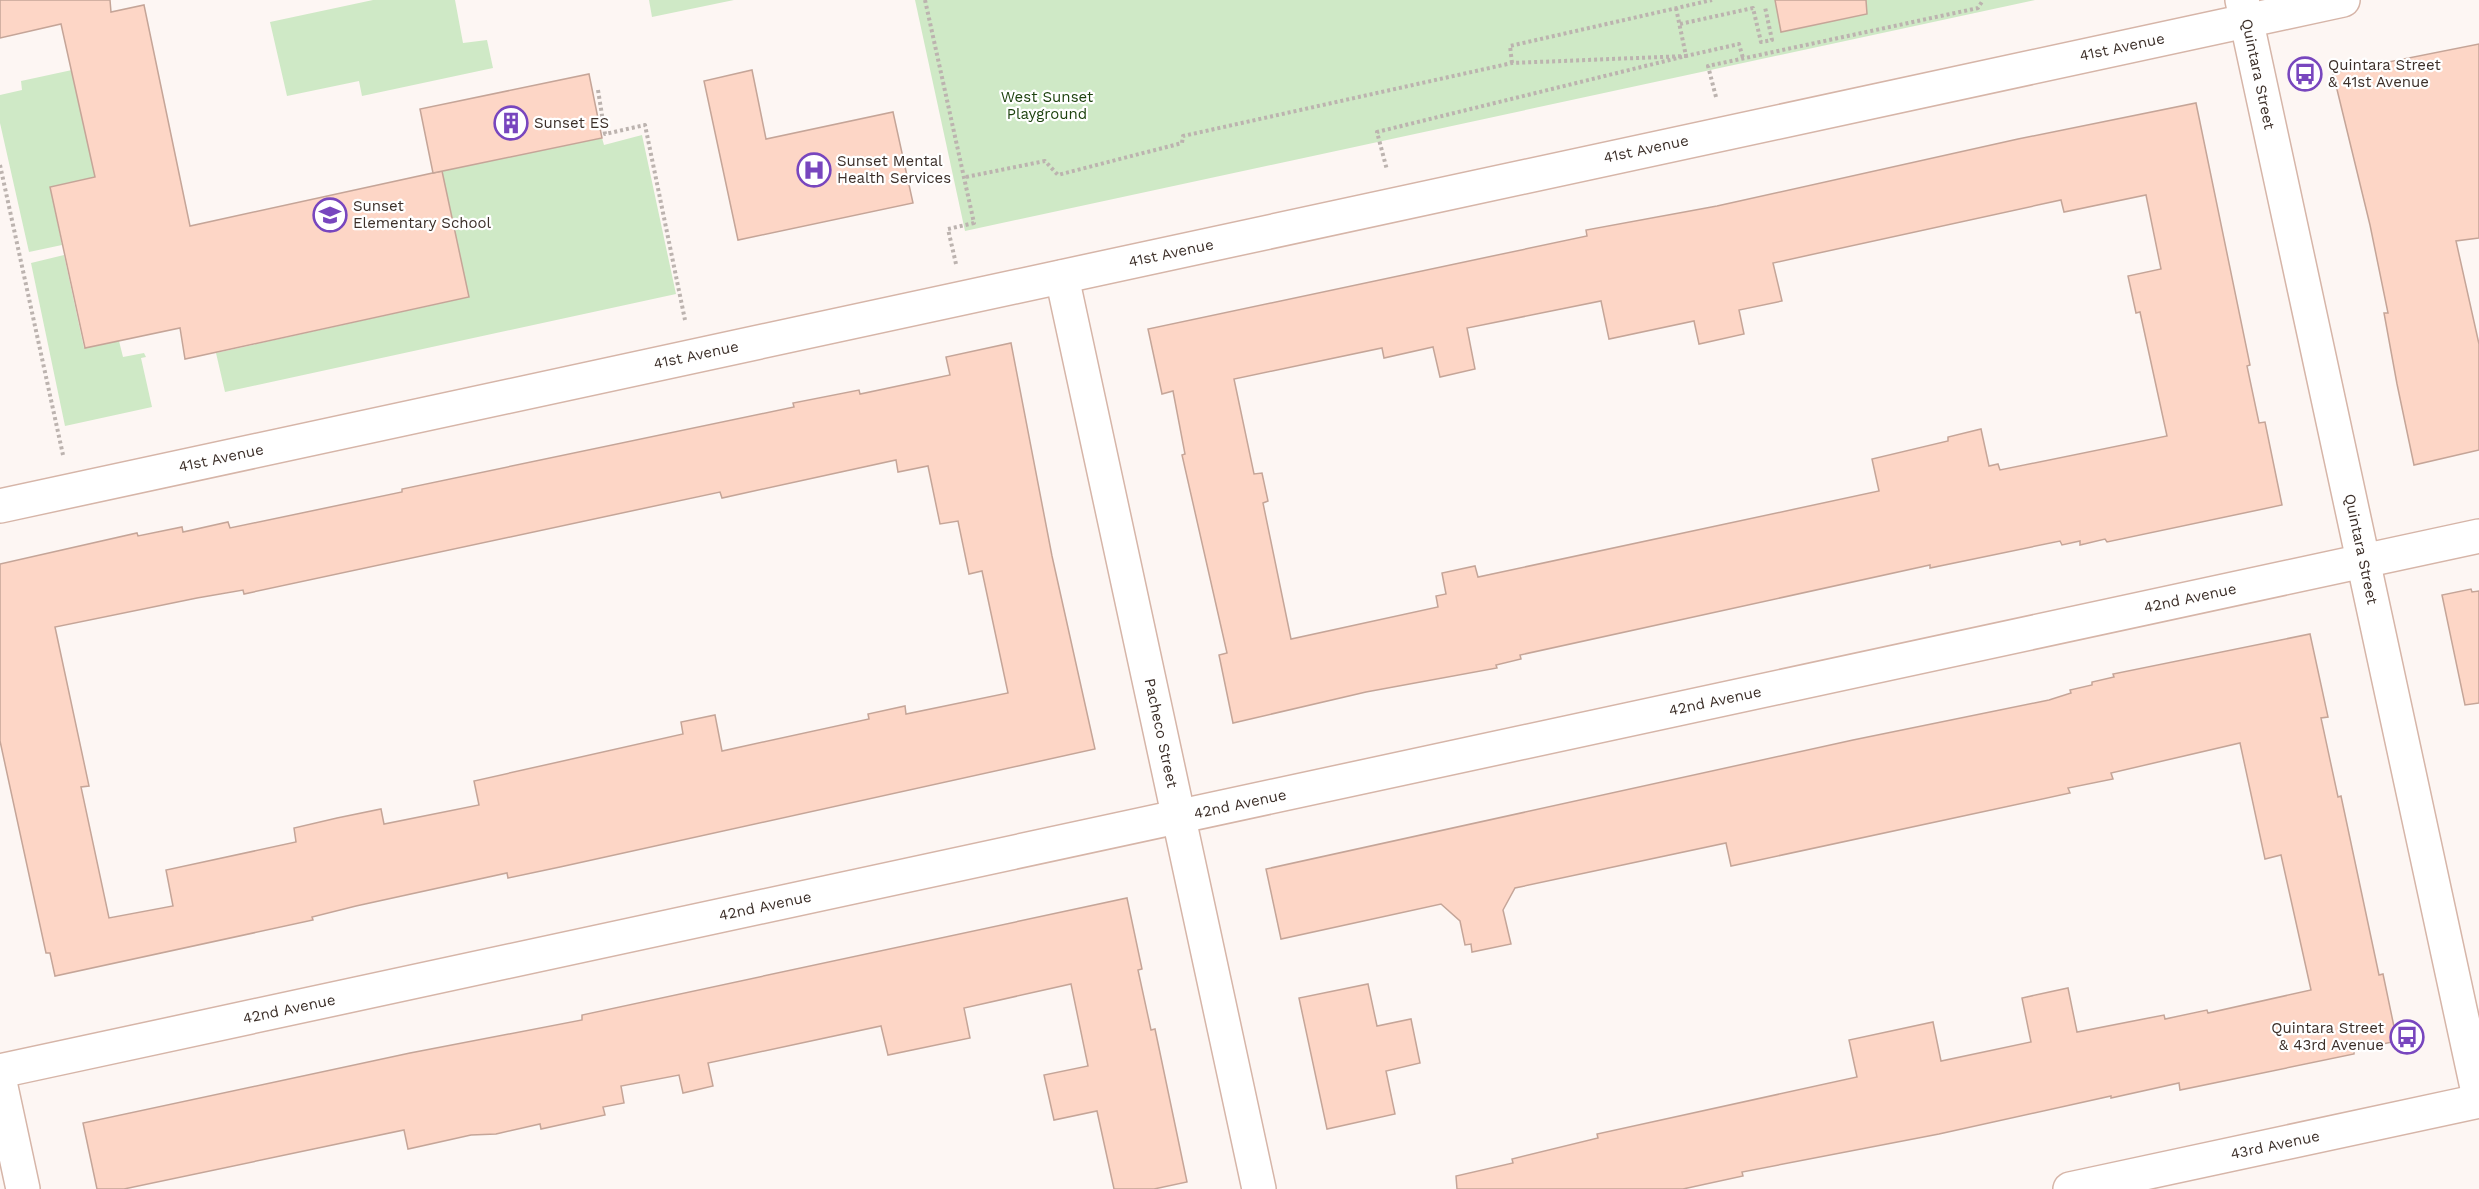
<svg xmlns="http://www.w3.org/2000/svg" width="2479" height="1189" viewBox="0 0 2479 1189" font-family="'Work Sans',sans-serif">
	<rect width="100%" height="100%" fill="#fdf6f3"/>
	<g fill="#cfe9c6">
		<polygon points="373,0 455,0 463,43 487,40 493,68 362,96 359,81 287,96 270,22"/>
		<polygon points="649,0 734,0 652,17"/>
		<polygon points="915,0 2035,0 965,231"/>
		<polygon points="72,70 95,177 50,187 62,245 29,252 0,123 0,95 22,90 21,81"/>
		<polygon points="642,135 676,294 225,392 216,353 469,297 442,171 602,138 604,145"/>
		<polygon points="64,255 84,348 119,341 123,357 144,353 146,357 141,358 152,407 65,426 31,263"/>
	</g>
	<g fill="#fdd6c6" stroke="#c5a598" stroke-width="1.5" fill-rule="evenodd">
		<polygon points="0,0 110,0 111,12 144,5 190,226 442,171 469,297 185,359 180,328 85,348 50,187 95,177 61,24 0,38"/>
		<polygon points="1775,0 1866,0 1867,14 1781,32"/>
		<polygon points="2479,44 2479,238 2456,241 2479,344 2479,450 2414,465 2397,384 2384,313 2388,313 2370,225 2333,73"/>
		<polygon points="752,70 766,139 893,112 913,203 738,240 704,81"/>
		<polygon points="589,74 602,138 433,173 420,109"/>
		<path d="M2196,103L2250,365L2247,366L2259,423L2265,422L2282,505L2107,542L2105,539L2080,545V541L2062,545L2060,541L1930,568V565L1520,655L1521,659L1496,665L1497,668L1366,692L1233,723L1219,655L1227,653L1182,455L1185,454L1173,391L1162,394L1148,329L1587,236L1586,230L1717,206L2018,139ZM2146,195L2161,269L2128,276L2136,313L2140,312L2167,436L2000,470L1998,464L1989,466L1981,429L1948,437V441L1872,459L1879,491L1478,577L1475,566L1442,573L1446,594L1436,596L1438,607L1291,639L1263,503L1268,501L1262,473L1254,474L1234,379L1382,348L1384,358L1433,347L1440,377L1475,369L1467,328L1601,301L1609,339L1694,321L1699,344L1744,334L1739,310L1782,301L1773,263L2061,200L2064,212Z"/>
		<path d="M1011,343L1052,556L1095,749L560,867L508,878L507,873L356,906L312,917L313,920L55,976L50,953H46L0,741V564L137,533L138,536L182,527L183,532L228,522L230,528L402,492V489L794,407L793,403L859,390L860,394L950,375L946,357ZM896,460L898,472L928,466L940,524L958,521L969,574L982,571L1008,693L906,714L905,706L868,714L869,719L722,751L715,715L681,722L683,734L474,781L479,805L384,824L381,809L337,818L294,828L296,842L166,870L173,906L109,918L81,787L89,786L55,627L197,598L243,590L244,594L720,492L722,498Z"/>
		<polygon points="2471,589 2472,592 2479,591 2479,703 2465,705 2442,595"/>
		<polygon points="2310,634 2328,717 2321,718 2338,797 2341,796 2379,975 2383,974 2397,1041 2354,1050 2354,1054 2180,1090 2179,1083 2111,1098 2111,1096 1939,1134 1742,1172 1743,1176 1683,1189 1457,1189 1456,1176 1513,1163 1512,1159 1598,1138 1597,1134 1857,1077 1849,1040 1933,1022 1941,1061 2031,1042 2022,998 2068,988 2077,1032 2164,1015 2165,1019 2207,1010 2208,1013 2311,990 2281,855 2265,859 2240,743 2111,773 2113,779 2068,788 2070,793 1731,866 1726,843 1515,888 1503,910 1511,944 1472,952 1471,944 1465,945 1460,921 1441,904 1281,939 1266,869 1853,740 2049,700 2071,693 2070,690 2092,685 2092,682 2114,677 2113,674"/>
		<polygon points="1127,898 1142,969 1138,970 1151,1030 1155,1029 1187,1182 1154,1189 1114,1189 1097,1111 1054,1120 1044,1075 1088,1066 1071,984 964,1008 970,1038 888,1055 881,1026 708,1063 713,1086 683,1093 679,1075 621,1086 624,1103 603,1107 605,1115 541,1129 540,1124 496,1134 471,1135 408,1149 404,1130 124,1189 97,1189 83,1123 410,1053 582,1020 582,1015"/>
		<polygon points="1368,984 1377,1026 1411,1019 1420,1063 1386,1071 1395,1114 1327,1129 1299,998"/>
	</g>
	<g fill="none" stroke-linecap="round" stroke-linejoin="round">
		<g stroke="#d6b5a8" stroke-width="36">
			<g id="minor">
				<polyline points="2242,0 2479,1097"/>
				<polyline points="1062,277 1259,1189"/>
				<polyline points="0,506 2343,0"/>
				<polyline points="0,1071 2479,536"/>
				<polyline points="0,1082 23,1189"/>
				<polyline points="2070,1189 2479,1101"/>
			</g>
		</g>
		<g stroke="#bcb3af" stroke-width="4" stroke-dasharray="3 3" stroke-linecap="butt">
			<polyline points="925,0 974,223 948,229 956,264"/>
			<polyline points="1676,8 1686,56 1739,44 1743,58"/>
			<polyline points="1680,24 1753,8 1761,42 1772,40 1765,7"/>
			<polyline points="1512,63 1510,46 1712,0"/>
			<polyline points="598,90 605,134 645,125 685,320"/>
			<polyline points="1716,97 1708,66 1978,8 1983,0"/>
			<polyline points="0,165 63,455"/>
			<polyline points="966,177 1045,161 1058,175 1182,143 1183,136 1512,63 1686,56 1377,132 1387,170"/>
		</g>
		<use href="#minor" stroke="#fff" stroke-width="33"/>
	</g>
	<defs>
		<g id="bus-ring" transform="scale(1.725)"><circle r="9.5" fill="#fff" stroke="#7846be" stroke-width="1.5"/><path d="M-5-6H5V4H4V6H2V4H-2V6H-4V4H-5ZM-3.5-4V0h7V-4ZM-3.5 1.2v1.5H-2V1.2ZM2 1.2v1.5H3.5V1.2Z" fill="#7846be"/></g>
		<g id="building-ring" transform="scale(1.725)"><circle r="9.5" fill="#fff" stroke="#7846be" stroke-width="1.5"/><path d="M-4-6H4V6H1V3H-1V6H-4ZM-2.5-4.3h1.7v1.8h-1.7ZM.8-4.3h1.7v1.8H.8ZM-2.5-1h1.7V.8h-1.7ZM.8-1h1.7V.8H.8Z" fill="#7846be"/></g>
		<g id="hospital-ring" transform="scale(1.725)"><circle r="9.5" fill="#fff" stroke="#7846be" stroke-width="1.5"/><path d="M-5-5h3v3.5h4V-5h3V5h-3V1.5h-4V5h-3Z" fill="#7846be"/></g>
		<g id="school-ring" transform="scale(1.725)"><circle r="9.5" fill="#fff" stroke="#7846be" stroke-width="1.5"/><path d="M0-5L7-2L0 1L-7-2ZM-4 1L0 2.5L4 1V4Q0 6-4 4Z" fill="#7846be"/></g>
	</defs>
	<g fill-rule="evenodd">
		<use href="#bus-ring" x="2305" y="74"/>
		<use href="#building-ring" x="511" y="123"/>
		<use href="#hospital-ring" x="814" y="170"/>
		<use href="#school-ring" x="330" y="215"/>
		<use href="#bus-ring" x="2407" y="1037"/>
	</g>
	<g text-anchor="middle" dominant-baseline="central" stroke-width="4.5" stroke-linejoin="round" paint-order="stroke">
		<g font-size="15" fill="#3c2f29" stroke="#fff">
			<text transform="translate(2122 47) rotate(-12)">41st Avenue</text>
			<text transform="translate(2258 74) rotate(78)">Quintara Street</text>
			<text transform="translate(1646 149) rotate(-12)">41st Avenue</text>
			<text transform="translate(1171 253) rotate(-12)">41st Avenue</text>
			<text transform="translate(696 355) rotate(-12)">41st Avenue</text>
			<text transform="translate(221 458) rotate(-12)">41st Avenue</text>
			<text transform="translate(2361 549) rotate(78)">Quintara Street</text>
			<text transform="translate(2190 598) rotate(-12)">42nd Avenue</text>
			<text transform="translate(1715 701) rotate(-12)">42nd Avenue</text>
			<text transform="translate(1161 733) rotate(78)">Pacheco Street</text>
			<text transform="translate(1240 804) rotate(-12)">42nd Avenue</text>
			<text transform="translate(765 906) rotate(-12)">42nd Avenue</text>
			<text transform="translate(289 1009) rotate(-12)">42nd Avenue</text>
			<text transform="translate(2275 1145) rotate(-12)">43rd Avenue</text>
		</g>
		<g font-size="15" fill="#3c2f29" stroke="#fff" text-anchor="start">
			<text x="2328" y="65">Quintara Street<tspan x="2328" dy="17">&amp; 41st Avenue</tspan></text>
			<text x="534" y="123">Sunset ES</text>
			<text x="837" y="161">Sunset Mental<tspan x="837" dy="17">Health Services</tspan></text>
			<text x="353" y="206">Sunset<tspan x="353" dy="17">Elementary School</tspan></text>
			<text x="2384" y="1028" text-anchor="end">Quintara Street<tspan x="2384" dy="17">&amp; 43rd Avenue</tspan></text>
		</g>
		<g font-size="15" fill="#1d420e" stroke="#fff">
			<text x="1047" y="97">West Sunset<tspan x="1047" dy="17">Playground</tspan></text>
		</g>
	</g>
</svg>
